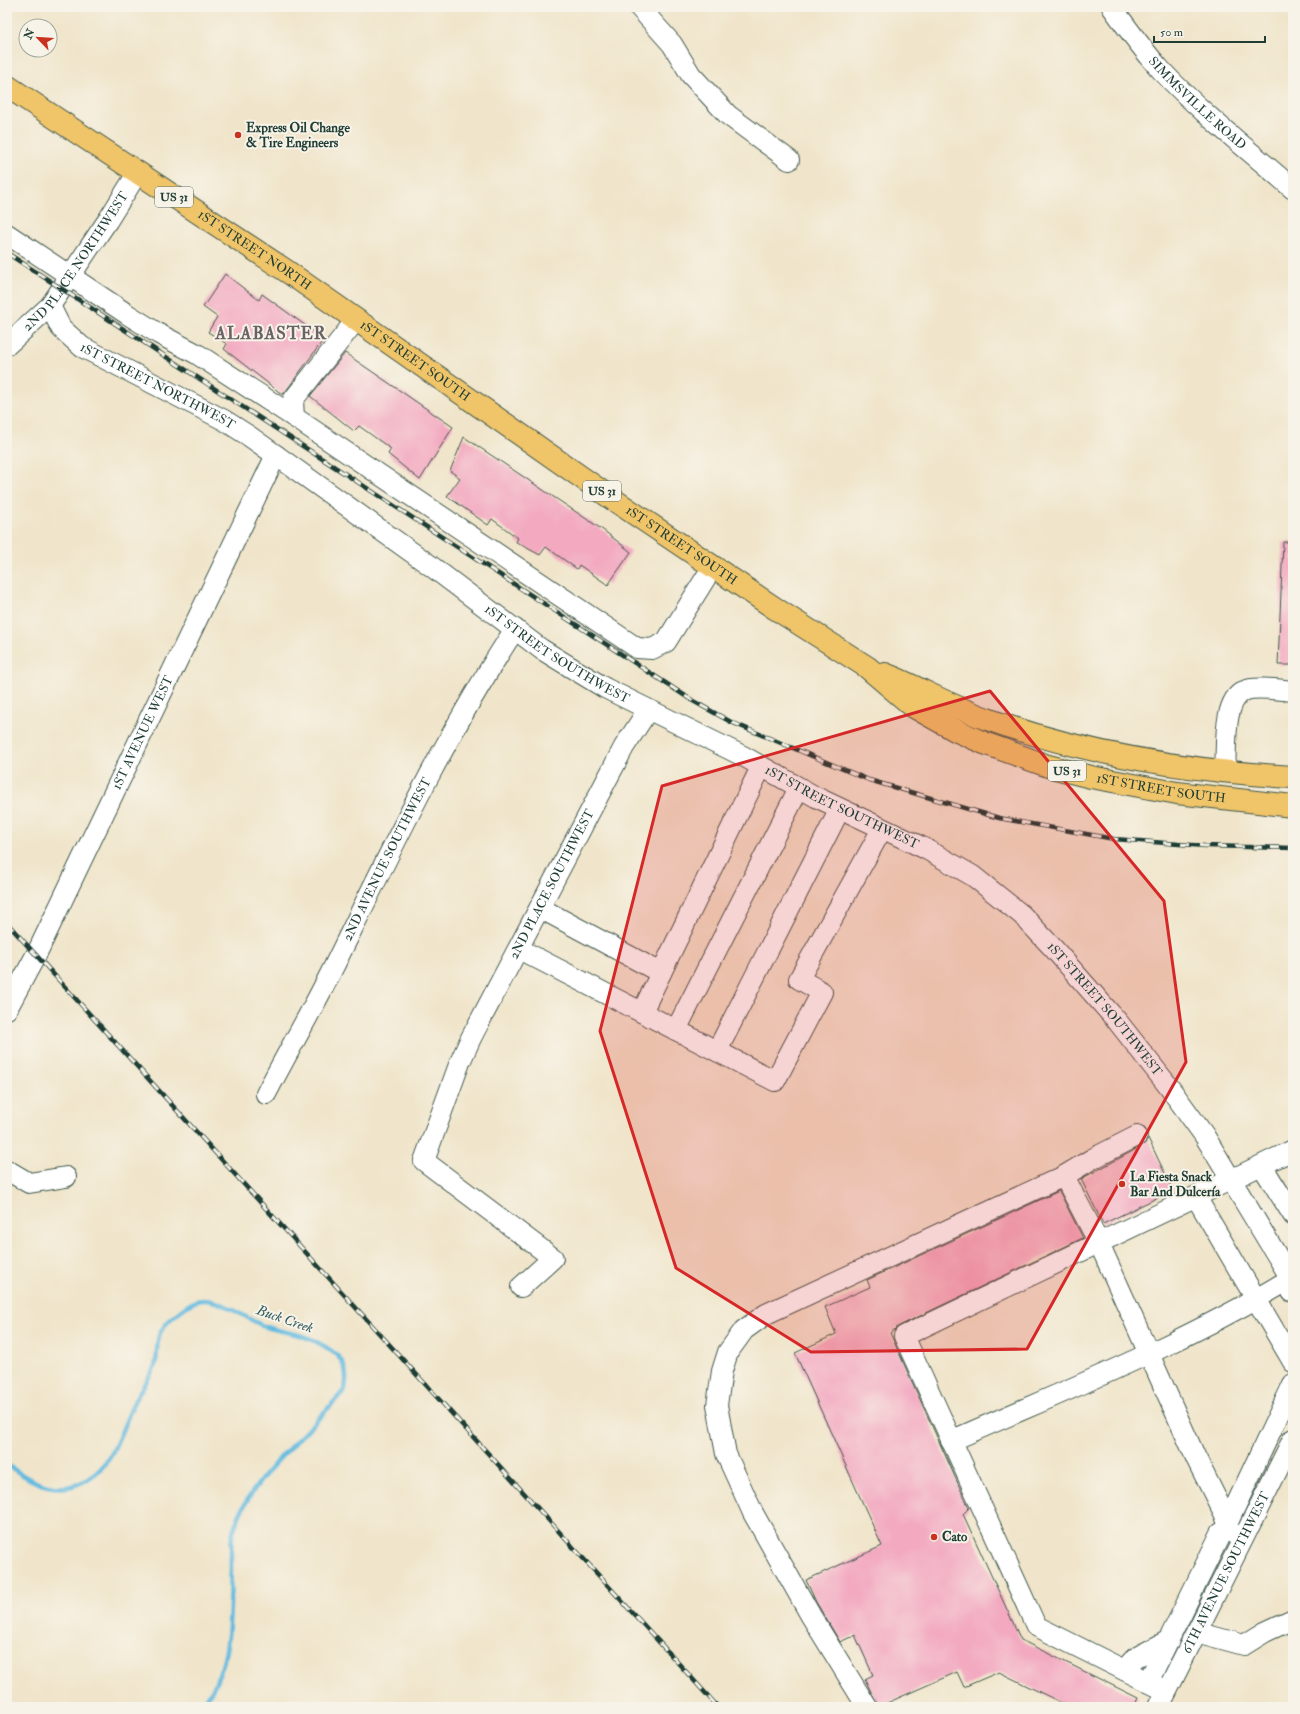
<svg xmlns="http://www.w3.org/2000/svg" width="1300" height="1714" viewBox="0 0 1300 1714" font-family="'IM FELL Double Pica',serif">
	<rect width="100%" height="100%" fill="#f7f3e8"/>
	<filter id="ink" filterUnits="userSpaceOnUse"><feTurbulence type="fractalNoise" baseFrequency=".025" numOctaves="2"/><feDisplacementMap in="SourceGraphic" scale="8" xChannelSelector="R" yChannelSelector="G"/><feConvolveMatrix kernelMatrix="1 2 1 2 8 2 1 2 1" color-interpolation-filters="sRGB"/></filter>
	<filter id="wash" filterUnits="userSpaceOnUse"><feTurbulence type="fractalNoise" baseFrequency=".012" numOctaves="4" result="noise"/><feDisplacementMap in="SourceGraphic" scale="16" xChannelSelector="R" yChannelSelector="G"/><feGaussianBlur stdDeviation="0.9" result="paint"/><feColorMatrix in="noise" values="0 0 0 0 0 0 0 0 0 0 0 0 0 0 0 0 0 1.4 0 .05"/><feComposite in="paint" operator="in"/></filter>
	<g filter="url(#wash)">
		<rect width="100%" height="100%" fill="#f0e5ca"/>
		<g fill="none" stroke-linecap="round" stroke-linejoin="round">
			<path stroke="#63bbe0" stroke-width="4.5" d="M7,1465C21,1474 36,1485 53,1487C77,1491 102,1473 112,1453C120,1436 127,1419 134,1402C139,1390 149,1380 154,1368C159,1357 155,1345 160,1333C165,1322 190,1300 202,1300C223,1299 247,1320 266,1327C282,1332 300,1333 315,1341C338,1353 350,1362 345,1389C309,1434 252,1473 234,1529C230,1540 231,1556 231,1568C229,1618 234,1667 200,1707"/>
		</g>
		<g id="blocks">
			<g fill="#f3aac1">
				<polygon points="225,274 259,300 262,294 324,339 283,395 224,349 227,344 208,332 217,317 203,307"/>
				<polygon points="345,353 453,427 420,480 388,454 391,449 359,426 354,431 310,396"/>
				<polygon points="464,437 603,530 631,552 608,585 579,565 577,569 546,547 540,555 516,542 518,538 492,519 488,525 447,496 460,478 450,471"/>
				<polygon points="1283,542 1293,542 1293,665 1278,665"/>
				<polygon points="1148,1138 1173,1190 1103,1224 1081,1179 1142,1146"/>
				<polygon points="1059,1191 1083,1238 899,1326 890,1333 969,1508 963,1514 1021,1640 1138,1698 1134,1707 1070,1707 999,1672 964,1687 957,1672 878,1707 865,1679 873,1675 855,1635 840,1642 816,1602 806,1580 882,1546 795,1353 836,1334 825,1307 870,1287 867,1280"/>
			</g>
		</g>
	</g>
	<g filter="url(#ink)">
		<use href="#blocks" fill-opacity="0" stroke="#3e564a" stroke-width="1"/>
		<g fill="none" stroke-linecap="round" stroke-linejoin="round">
			<g stroke="#3e564a" stroke-width="22">
				<g id="minor">
					<polyline points="639,7 672,44 691,75 728,115 789,160"/>
					<path id="s1" d="M1112,7C1127,28 1143,50 1161,70C1201,113 1249,150 1293,189"/>
					<polyline points="7,234 127,314 159,334 197,354 294,417"/>
					<path id="s2" d="M50,306L61,328L82,347L224,420L249,436L431,566L541,649L572,668L605,688L743,756L816,797L926,849L954,865L973,876L1022,915L1054,949L1118,1022L1169,1087L1204,1135L1293,1282"/>
					<polyline points="356,320 293,400 294,417 637,648 652,649 666,642 713,566"/>
					<path id="s3" d="M7,345L50,306L108,220L138,172"/>
					<path d="M1225,771C1227,749 1222,701 1244,691C1255,686 1281,690 1293,691"/>
					<polyline points="540,908 661,973"/>
					<polyline points="519,949 775,1081 822,992 799,979 882,829"/>
					<path id="s4" d="M7,1009L36,955L276,455"/>
					<polyline points="642,1012 761,767"/>
					<polyline points="676,1030 799,788"/>
					<polyline points="717,1051 840,809"/>
					<path id="s5" d="M266,1094C289,1049 315,1006 337,960C392,848 446,734 515,629"/>
					<polyline points="1262,1166 1293,1215"/>
					<polyline points="7,1170 29,1183 66,1177"/>
					<polyline points="1064,1176 1092,1159 1137,1136"/>
					<polyline points="1196,1197 1293,1362"/>
					<path id="s6" d="M521,1287L553,1258L424,1161L460,1062L471,1038L624,747L648,710"/>
					<path d="M951,1441C1066,1390 1183,1344 1290,1279L1292,1292"/>
					<polyline points="1228,1522 1293,1384"/>
					<polyline points="1196,1632 1244,1645 1265,1632 1293,1619"/>
					<polyline points="1124,1670 1135,1658 1169,1640"/>
					<polyline points="1148,1682 1221,1533 1226,1530"/>
					<polyline points="1166,1691 1036,1626 904,1336 1293,1150"/>
					<polyline points="867,1707 811,1616 753,1513 726,1454 717,1405 722,1371 728,1352 744,1330 766,1314 1064,1176 1099,1243 1196,1458 1228,1522 1226,1530 1243,1538"/>
					<path id="s7" d="M1159,1707L1293,1439"/>
				</g>
			</g>
			<g stroke="#3e564a" stroke-width="24">
				<g id="major">
					<path id="s8" d="M7,86L288,272L611,498L776,609L867,667L914,707L955,730L984,743L1048,766L1091,777L1177,793L1293,806"/>
					<path d="M885,674C920,688 954,708 990,720C1087,755 1190,771 1293,777"/>
				</g>
			</g>
			<use href="#minor" stroke="#fff" stroke-width="20"/>
			<use href="#major" stroke="#f0c469" stroke-width="22"/>
			<g stroke="#1f3d34" stroke-width="4.5">
				<g id="rail">
					<polyline points="7,253 693,701 731,722 869,780 999,818 1114,839 1205,846 1293,848"/>
					<polyline points="7,923 718,1707"/>
				</g>
			</g>
			<use href="#rail" stroke="#f7f3e8" stroke-width="3" stroke-dasharray="9" stroke-linecap="butt"/>
		</g>
	</g>
	<path fill="#d62828" fill-opacity="0.2" stroke="#d62828" stroke-width="3" stroke-linejoin="round" d="M990,691L1164,901L1186,1062L1027,1349L811,1352L676,1268L600,1031L662,786Z"/>
	<g fill="#c8321e" stroke="#f7f3e8" stroke-width="1.5">
		<circle cx="238" cy="135" r="4"/>
		<circle cx="1122" cy="1184" r="4"/>
		<circle cx="934" cy="1537" r="4"/>
	</g>
	<g text-anchor="middle" dominant-baseline="central" stroke-width="4" stroke-linejoin="round" paint-order="stroke">
		<g fill="#f7f3e8" stroke="#60746a" stroke-width="1">
			<rect x="155" y="187" width="38" height="20" rx="3"/>
			<rect x="583" y="481" width="38" height="20" rx="3"/>
			<rect x="1048" y="761" width="38" height="20" rx="3"/>
		</g>
		<g font-size="12" font-weight="bold" fill="#1f3d34">
			<text x="174" y="197">US 31</text>
			<text x="602" y="491">US 31</text>
			<text x="1067" y="771">US 31</text>
		</g>
		<g font-size="13" fill="#1f3d34" stroke="#f7f3e8">
			<text stroke="none"><textPath href="#s1" startOffset="129">SIMMSVILLE ROAD</textPath></text>
			<text stroke="none"><textPath href="#s8" startOffset="297">1ST STREET NORTH</textPath></text>
			<text stroke="none"><textPath href="#s3" startOffset="109">2ND PLACE NORTHWEST</textPath></text>
			<text stroke="none"><textPath href="#s8" startOffset="492">1ST STREET SOUTH</textPath></text>
			<text stroke="none"><textPath href="#s2" startOffset="138">1ST STREET NORTHWEST</textPath></text>
			<text stroke="none"><textPath href="#s8" startOffset="816">1ST STREET SOUTH</textPath></text>
			<text stroke="none"><textPath href="#s2" startOffset="620">1ST STREET SOUTHWEST</textPath></text>
			<text stroke="none"><textPath href="#s4" startOffset="308">1ST AVENUE WEST</textPath></text>
			<text stroke="none"><textPath href="#s8" startOffset="1362">1ST STREET SOUTH</textPath></text>
			<text stroke="none"><textPath href="#s2" startOffset="944">1ST STREET SOUTHWEST</textPath></text>
			<text stroke="none"><textPath href="#s5" startOffset="264">2ND AVENUE SOUTHWEST</textPath></text>
			<text stroke="none"><textPath href="#s6" startOffset="510">2ND PLACE SOUTHWEST</textPath></text>
			<text stroke="none"><textPath href="#s2" startOffset="1280">1ST STREET SOUTHWEST</textPath></text>
			<text stroke="none"><textPath href="#s7" startOffset="150">6TH AVENUE SOUTHWEST</textPath></text>
		</g>
		<g font-size="13" font-weight="bold" fill="#1f3d34" stroke="#f7f3e8" text-anchor="start">
			<text x="246" y="128">Express Oil Change<tspan x="246" dy="15">&amp; Tire Engineers</tspan></text>
			<text x="1130" y="1177">La Fiesta Snack<tspan x="1130" dy="15">Bar And Dulcería</tspan></text>
			<text x="942" y="1537">Cato</text>
		</g>
		<g font-size="14" font-style="italic" fill="#305c5f" stroke="#f7f3e8">
			<text transform="translate(285 1319) rotate(19)">Buck Creek</text>
		</g>
		<g font-size="17" font-weight="bold" letter-spacing="1" fill="#696365" stroke="#f7f3e8">
			<text x="271" y="333">ALABASTER</text>
		</g>
	</g>
	<rect width="1300" height="1714" fill="none" stroke="#f7f3e8" stroke-width="24"/>
	<g transform="translate(38 38) rotate(295)"><circle r="19" fill="#f7f3e8" stroke="#a1aaa0"/>
	<path d="M0-3L7 15L0 10L-7 15Z" fill="#c8321e"/>
	<text y="-6" font-size="11" font-weight="bold" text-anchor="middle" fill="#1f3d34">N</text>
	</g>
	<path d="M1154 36v6h111v-6" fill="none" stroke="#1f3d34" stroke-width="2"/>
	<text x="1160" y="36" font-size="12" fill="#1f3d34" stroke="#f7f3e8" stroke-width="3" paint-order="stroke">50 m</text>
</svg>
